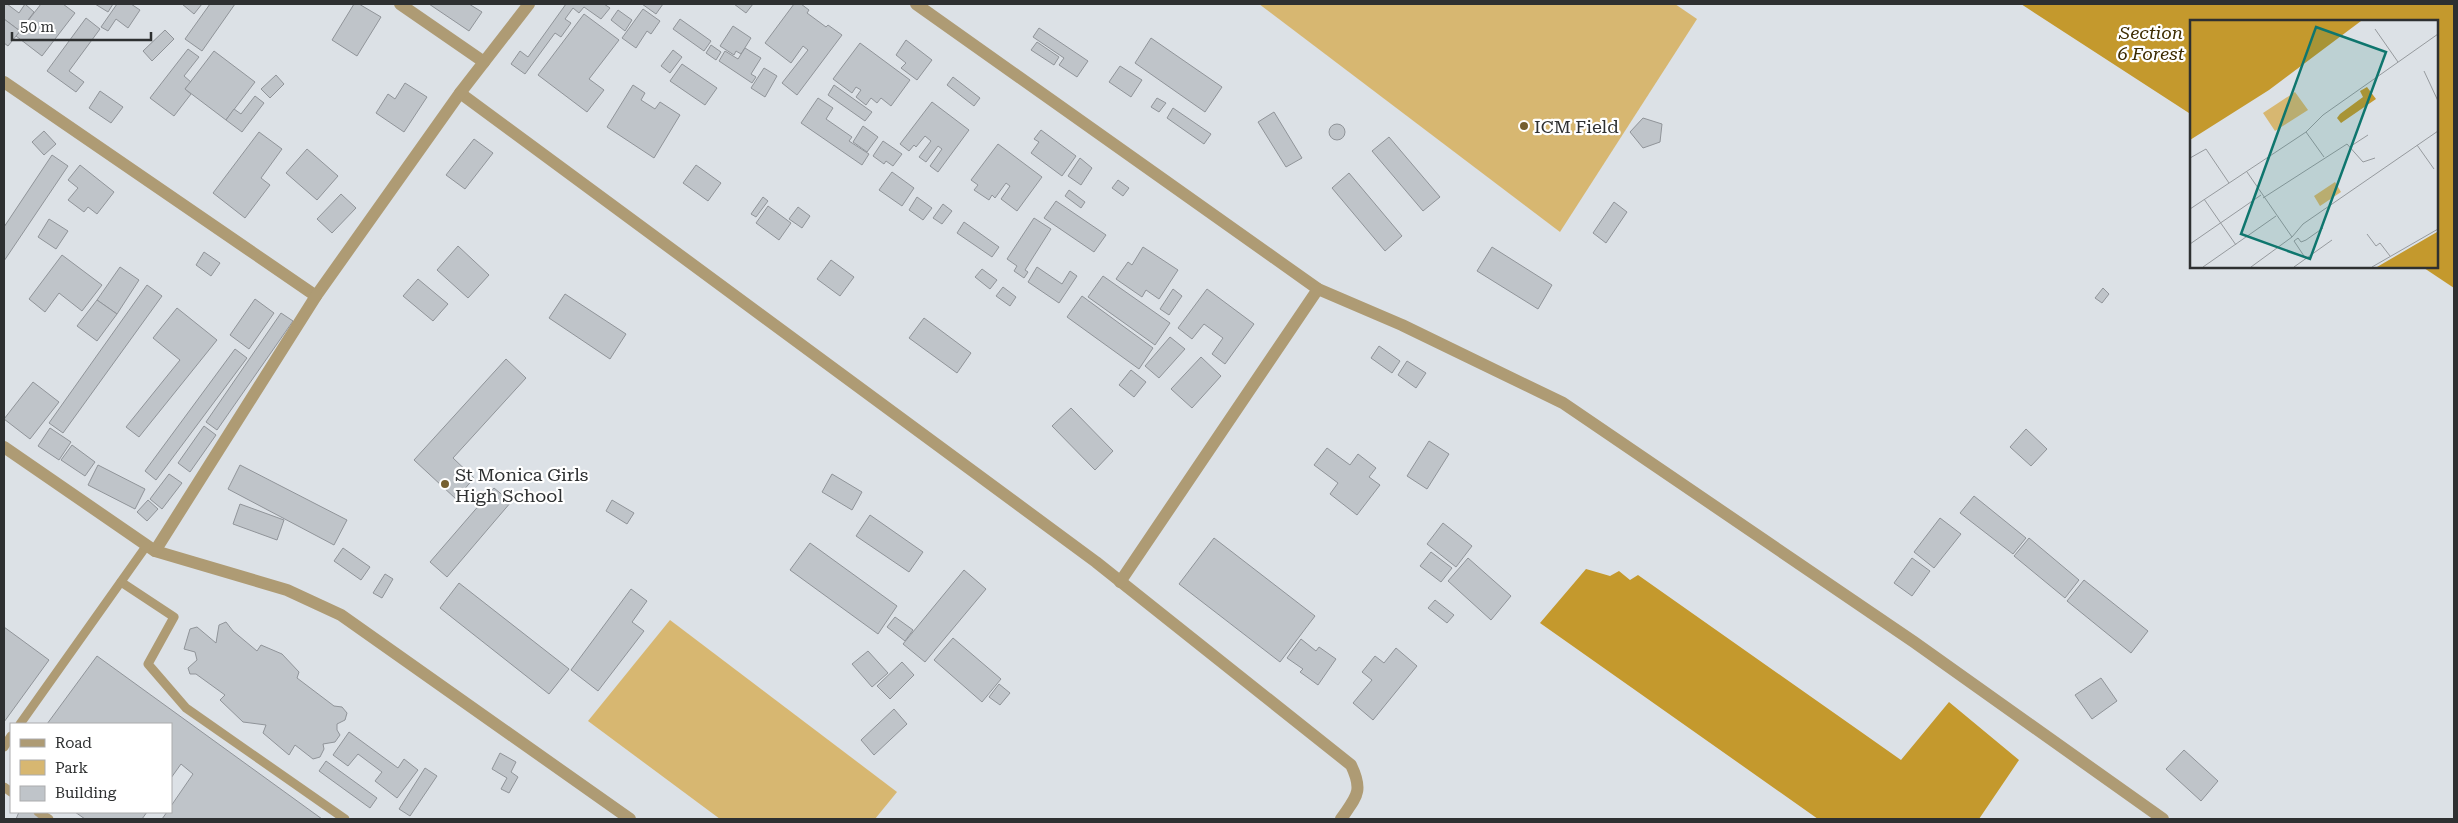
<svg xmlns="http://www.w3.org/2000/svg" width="2458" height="823" viewBox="0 0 2458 823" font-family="'Roboto Serif',serif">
	<rect width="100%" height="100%" fill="#dce1e6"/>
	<g fill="#d7b771">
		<polygon points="1259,4 1675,4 1697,19 1560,232"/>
		<polygon points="670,620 897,792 875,819 720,819 588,721"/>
	</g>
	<g fill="#c4992d">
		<polygon points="2021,4 2454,4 2454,288 2421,266 2437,266 2437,21 2192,21 2192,115"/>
		<polygon points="1586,569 1610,576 1619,571 1630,580 1638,575 1901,760 1949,702 2019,760 1979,819 1818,819 1540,623"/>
	</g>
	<g fill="#bfc4c9" stroke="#909499">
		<polygon points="4,4 7,4 19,13 25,4 34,12 20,31 4,19"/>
		<polygon points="41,4 63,4 75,13 42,56 16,36"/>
		<polygon points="95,4 113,4 108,12"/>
		<polygon points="117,4 131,4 140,10 128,28 116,19 108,31 101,27"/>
		<polygon points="182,4 202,4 194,14"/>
		<polygon points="210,4 235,4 202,51 185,39"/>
		<polygon points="354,4 359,4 381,17 357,56 332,40"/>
		<polygon points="429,4 469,4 482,12 469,31"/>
		<polygon points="566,4 604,4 610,8 601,19 584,7 579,13 573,8 565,19 571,23 561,37 555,33 525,74 511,64 520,51 528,57"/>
		<polygon points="642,4 663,4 656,14"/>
		<polygon points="734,4 753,4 746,13"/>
		<polygon points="794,4 801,4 809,10 807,13 826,27 828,25 842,35 797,95 782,83 808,50 803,46 791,63 765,43"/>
		<polygon points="643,9 660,21 651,34 647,31 636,48 622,38"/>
		<polygon points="618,10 632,20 625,31 611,20"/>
		<polygon points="584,14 619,40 589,79 604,90 587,112 538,75"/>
		<polygon points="86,18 100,29 69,71 84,82 76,92 47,71"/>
		<polygon points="4,19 20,31 8,46 4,43"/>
		<polygon points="680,19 711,41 704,51 673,29"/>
		<polygon points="733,26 751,38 741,54 736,51 734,55 720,46"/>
		<polygon points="1039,28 1088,61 1077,77 1059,65 1064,58 1033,37"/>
		<polygon points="165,30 174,39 152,61 143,51"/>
		<polygon points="1151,38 1222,87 1205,112 1135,63"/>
		<polygon points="906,40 932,60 917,80 901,68 906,63 896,55"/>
		<polygon points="1037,42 1059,57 1054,65 1031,50"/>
		<polygon points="860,43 910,80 891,106 881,98 877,103 871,98 866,105 856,97 861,90 856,87 852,93 833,79"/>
		<polygon points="711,45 721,52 716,60 706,53"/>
		<polygon points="745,48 761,58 751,74 756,77 752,83 719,61 725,51 738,59"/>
		<polygon points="188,49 199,57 184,76 191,82 185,89 191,94 174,116 150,98"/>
		<polygon points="673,50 682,57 670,73 661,66"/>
		<polygon points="214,51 255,82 226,120 185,89"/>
		<polygon points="682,64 717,88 705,105 670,81"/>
		<polygon points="1120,66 1142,80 1131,97 1109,82"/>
		<polygon points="764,68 777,76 765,97 751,88"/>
		<polygon points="276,75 284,84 270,98 261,89"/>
		<polygon points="953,77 980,98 974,106 947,85"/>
		<polygon points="405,83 427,97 404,132 376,113 388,94 395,99"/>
		<polygon points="633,85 645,93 641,100 655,109 660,102 680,115 654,158 607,127"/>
		<polygon points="834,85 872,112 865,121 828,95"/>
		<polygon points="100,91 123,107 111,123 89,108"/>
		<polygon points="255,96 264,103 242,132 226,120 234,109 241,114"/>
		<polygon points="818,98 833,108 826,119 852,137 849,141 869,154 862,165 801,123"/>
		<polygon points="1157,98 1166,103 1159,112 1151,107"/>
		<polygon points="932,102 969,130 938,172 930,166 942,149 938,146 926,162 919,157 931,141 925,136 916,147 914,145 909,151 900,144"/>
		<polygon points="1173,108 1211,134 1204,144 1167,118"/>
		<polygon points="1274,112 1302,158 1286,167 1258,122"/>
		<polygon points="1643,118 1662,124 1660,142 1643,148 1630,132"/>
		<circle cx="1337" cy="132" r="8"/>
		<polygon points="863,126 878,137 867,152 853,142"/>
		<polygon points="1041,130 1076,156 1062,176 1031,153 1039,142 1034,139"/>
		<polygon points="44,131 56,144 44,155 32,142"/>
		<polygon points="259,132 282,149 261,178 270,185 245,218 213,193"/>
		<polygon points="1389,137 1440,197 1423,211 1372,151"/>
		<polygon points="474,139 493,153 465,189 446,175"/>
		<polygon points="883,141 902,154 893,166 886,161 884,164 873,156"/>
		<polygon points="998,144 1042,177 1017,211 1001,199 1010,186 1006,183 995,198 992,195 989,200 974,190 978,185 971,180"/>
		<polygon points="307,149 338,176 317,200 286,173"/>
		<polygon points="52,155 68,166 4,261 4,227"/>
		<polygon points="1080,158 1092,168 1081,185 1068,176"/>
		<polygon points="80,165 114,192 97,214 88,207 84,212 68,200 78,188 68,180"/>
		<polygon points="696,165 721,183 708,201 683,183"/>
		<polygon points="892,172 914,188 902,206 879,190"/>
		<polygon points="1349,173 1402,236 1385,251 1332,188"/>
		<polygon points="1118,180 1129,188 1123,196 1112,188"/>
		<polygon points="1069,190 1085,202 1081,208 1065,196"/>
		<polygon points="341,194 356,208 332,233 317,219"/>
		<polygon points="763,197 768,201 756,217 751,214"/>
		<polygon points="917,197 932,208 923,220 909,210"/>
		<polygon points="1056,201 1106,235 1094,252 1044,218"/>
		<polygon points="1614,202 1627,212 1606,243 1593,233"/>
		<polygon points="943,204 952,211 942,224 933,218"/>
		<polygon points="768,206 791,223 779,240 756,223"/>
		<polygon points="798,207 810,216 802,228 789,219"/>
		<polygon points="1034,218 1051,229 1025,270 1028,272 1024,278 1014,271 1017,266 1007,259"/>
		<polygon points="49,219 68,231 56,249 38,237"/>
		<polygon points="964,222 999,247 992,257 957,233"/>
		<polygon points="458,246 489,275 468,298 437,270"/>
		<polygon points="1143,247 1178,270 1159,299 1146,290 1142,297 1116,279 1128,262 1132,265"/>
		<polygon points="1492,247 1552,285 1538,309 1477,271"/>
		<polygon points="204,252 220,263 211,276 196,265"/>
		<polygon points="62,255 102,285 82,311 59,293 45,312 29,299"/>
		<polygon points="831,260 854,277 840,296 817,279"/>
		<polygon points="120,267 139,280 117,314 97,300"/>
		<polygon points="1037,267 1062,284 1070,271 1077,276 1059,303 1028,282"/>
		<polygon points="982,269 997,280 990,289 975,277"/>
		<polygon points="1103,276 1170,323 1155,345 1088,297"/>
		<polygon points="418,279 448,304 433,321 403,296"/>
		<polygon points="147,285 162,296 63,433 49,423"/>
		<polygon points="1003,287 1016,297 1010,306 996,296"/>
		<polygon points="2103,288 2109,294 2102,303 2095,298"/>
		<polygon points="1173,289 1182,296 1169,315 1160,309"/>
		<polygon points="1207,289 1254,324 1225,364 1212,354 1223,338 1204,324 1192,339 1178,328"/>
		<polygon points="565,294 626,334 610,359 549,318"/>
		<polygon points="1082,296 1153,348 1139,369 1067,317"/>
		<polygon points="255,299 274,313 249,349 230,335"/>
		<polygon points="97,300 117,314 97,341 77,326"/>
		<polygon points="177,308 217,340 139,437 126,427 180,360 153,338"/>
		<polygon points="281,313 293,321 217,430 206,422"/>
		<polygon points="924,318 971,353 957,373 909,338"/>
		<polygon points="1170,337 1185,349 1159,378 1145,366"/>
		<polygon points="1379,346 1400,361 1392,373 1371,358"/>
		<polygon points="235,349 247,358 156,480 145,471"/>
		<polygon points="1201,357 1221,376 1192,408 1171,389"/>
		<polygon points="506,359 526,378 453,458 474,478 456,499 414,460"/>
		<polygon points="1407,361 1426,373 1416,388 1398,375"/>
		<polygon points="1131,370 1146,382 1134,397 1119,385"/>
		<polygon points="33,382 59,402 30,439 4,419"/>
		<polygon points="1071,408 1113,451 1095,470 1052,426"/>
		<polygon points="204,426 216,435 190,472 178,463"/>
		<polygon points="50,428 71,442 59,460 38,446"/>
		<polygon points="2026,429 2047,449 2031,466 2010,447"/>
		<polygon points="1429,441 1449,454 1427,489 1407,476"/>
		<polygon points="72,445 95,462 85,476 61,460"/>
		<polygon points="1327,448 1350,465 1358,454 1376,468 1369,477 1380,485 1357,515 1330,494 1338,483 1314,465"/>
		<polygon points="98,465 145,489 135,509 88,485"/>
		<polygon points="240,465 347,520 334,545 228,489"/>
		<polygon points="169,474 182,483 162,509 150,499"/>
		<polygon points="832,474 862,492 852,510 822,492"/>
		<polygon points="494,488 511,502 447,577 430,562"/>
		<polygon points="1974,496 2026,538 2013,554 1960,513"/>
		<polygon points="148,500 158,509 147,521 137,512"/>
		<polygon points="612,500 634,513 627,524 606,511"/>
		<polygon points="240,504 284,520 277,540 233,524"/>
		<polygon points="870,515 923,552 909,572 856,536"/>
		<polygon points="1940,518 1961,534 1934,568 1914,552"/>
		<polygon points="1443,523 1472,546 1456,567 1427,544"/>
		<polygon points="1214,538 1315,616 1280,662 1179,584"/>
		<polygon points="2029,538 2079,580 2065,598 2014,556"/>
		<polygon points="810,543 897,606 878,634 790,570"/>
		<polygon points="343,548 370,567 361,580 334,561"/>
		<polygon points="1431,552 1452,568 1441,582 1420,566"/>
		<polygon points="1468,558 1511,596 1491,620 1448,581"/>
		<polygon points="1912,558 1930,571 1912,596 1894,583"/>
		<polygon points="964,570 986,589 925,662 903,644"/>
		<polygon points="385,574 393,579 382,598 373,593"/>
		<polygon points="2084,580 2148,631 2131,653 2067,601"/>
		<polygon points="459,583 569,669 549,694 440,608"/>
		<polygon points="631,589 647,601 632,622 644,631 598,691 571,670"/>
		<polygon points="1435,600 1454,615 1447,623 1428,608"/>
		<polygon points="895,617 913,630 905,641 887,627"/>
		<polygon points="226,622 233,631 257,651 261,645 282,654 299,672 297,678 334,706 342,707 347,713 345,720 337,724 337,730 340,735 335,742 323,744 324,749 320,757 313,759 295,745 289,755 263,733 266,725 243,722 220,700 225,695 196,674 190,674 188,668 197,660 195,652 184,649 190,629 197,627 216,643 219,625"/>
		<polygon points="4,627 49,660 4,722"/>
		<polygon points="953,638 1001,679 982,702 934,660"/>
		<polygon points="1301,639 1316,651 1319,647 1336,659 1318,685 1300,672 1303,669 1287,658"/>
		<polygon points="1396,648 1417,666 1373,720 1353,703 1372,680 1362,672 1375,656 1384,663"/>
		<polygon points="868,651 888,673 872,687 852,664"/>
		<polygon points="97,656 322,819 162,819 167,812 171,812 171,806 193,774 181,764 171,778 171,724 47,724"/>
		<polygon points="902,662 914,675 890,699 877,686"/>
		<polygon points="2101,678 2117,701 2092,719 2075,695"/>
		<polygon points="999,684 1010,693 1000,705 989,697"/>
		<polygon points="894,709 907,724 874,755 861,740"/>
		<polygon points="349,732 398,768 404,759 418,770 397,798 375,781 382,772 358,754 348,766 333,755"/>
		<polygon points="2184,750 2218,781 2201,801 2166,769"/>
		<polygon points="500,753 516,762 511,772 518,777 509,793 501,789 507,778 492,769"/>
		<polygon points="326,761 377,798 370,808 319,771"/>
		<polygon points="425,768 437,776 410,816 399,809"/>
		<polygon points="19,812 43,812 37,819 16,819"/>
		<polygon points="75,812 147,812 142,819 85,819"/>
	</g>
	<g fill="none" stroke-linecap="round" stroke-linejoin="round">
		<g stroke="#ae9b74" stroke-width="9">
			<polyline points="121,582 174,617 148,664 186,708 345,819"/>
			<polyline points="20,724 147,545"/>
			<polyline points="4,747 11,736"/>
			<polyline points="4,787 11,792"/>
			<polyline points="38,812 49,819"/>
		</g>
		<g stroke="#ae9b74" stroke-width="12">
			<polyline points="400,4 484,62"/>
			<polyline points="916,4 1318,289 1402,325 1563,403 1914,642 2163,819"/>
			<polyline points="4,82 316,296"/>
			<path d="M460,93L1096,562L1351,765C1364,792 1356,797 1341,819"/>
			<polyline points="4,447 155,551 287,590 341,615 630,819"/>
			<polyline points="155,551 316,296 460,93 529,4"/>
			<polyline points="1120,582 1318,289"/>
		</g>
	</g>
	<g fill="#755f2f" stroke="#fff" stroke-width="2">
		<circle cx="1524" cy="126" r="5"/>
		<circle cx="445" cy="484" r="5"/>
	</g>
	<g text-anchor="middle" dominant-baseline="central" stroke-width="4.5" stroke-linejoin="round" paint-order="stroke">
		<g font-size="18" font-style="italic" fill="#3d2b00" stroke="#fff">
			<text x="2151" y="32">Section<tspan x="2151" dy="21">6 Forest</tspan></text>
		</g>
		<g font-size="18" fill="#2e3031" stroke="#fff" text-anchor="start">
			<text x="1534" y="126">ICM Field</text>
			<text x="455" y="474">St Monica Girls<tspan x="455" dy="21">High School</tspan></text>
		</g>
	</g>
	<g transform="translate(2190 20)">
		<rect width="248" height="248" fill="#dce1e6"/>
		<path d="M105,72L118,90L85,111L73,93ZM145,162L151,172L130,186L124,176Z" fill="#d7b771"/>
		<path d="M0,1H171L79,70L0,120ZM177,67L186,79L151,103L147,98L150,94L173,77L170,71ZM247,212V247H187Z" fill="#c4992d"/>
		<path fill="none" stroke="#969a9e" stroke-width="1" d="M185,9L208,42M234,51L248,81M116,112L134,137M227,125L244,149M161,126L178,115M0,138L16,129L39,163M57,152L102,217M73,178L157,124L173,142L185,138M14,179L46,225M0,189L116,112L133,95L248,14M177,214L186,226L190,223L200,236M104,221L108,218L111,222L116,220L133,208M104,221L116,239M0,224L71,175M13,247L86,196M61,247L102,217L113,204L248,111M104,247L142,220M182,247L248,209"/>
		<path fill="#0f766e" fill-opacity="0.15" stroke="#0f766e" stroke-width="2.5" d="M126,7L196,32L120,239L51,214Z"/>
		<rect width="248" height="248" fill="none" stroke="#2e3031" stroke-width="2.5"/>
	</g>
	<rect width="2458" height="823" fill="none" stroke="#2e3031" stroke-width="10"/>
	<rect x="10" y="723" width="162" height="90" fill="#ffffff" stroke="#abacad"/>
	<rect x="20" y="739" width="25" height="8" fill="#ae9b74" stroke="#abacad"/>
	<text x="55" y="748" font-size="15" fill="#2e3031">Road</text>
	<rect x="20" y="760" width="25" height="15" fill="#d7b771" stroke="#abacad"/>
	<text x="55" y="773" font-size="15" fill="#2e3031">Park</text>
	<rect x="20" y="786" width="25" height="15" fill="#bfc4c9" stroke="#abacad"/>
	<text x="55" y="798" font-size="15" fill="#2e3031">Building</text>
	<path d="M12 32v8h139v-8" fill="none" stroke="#2e3031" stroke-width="2.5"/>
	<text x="20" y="32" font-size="15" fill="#2e3031" stroke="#ffffff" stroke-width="4" paint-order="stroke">50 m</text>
</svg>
